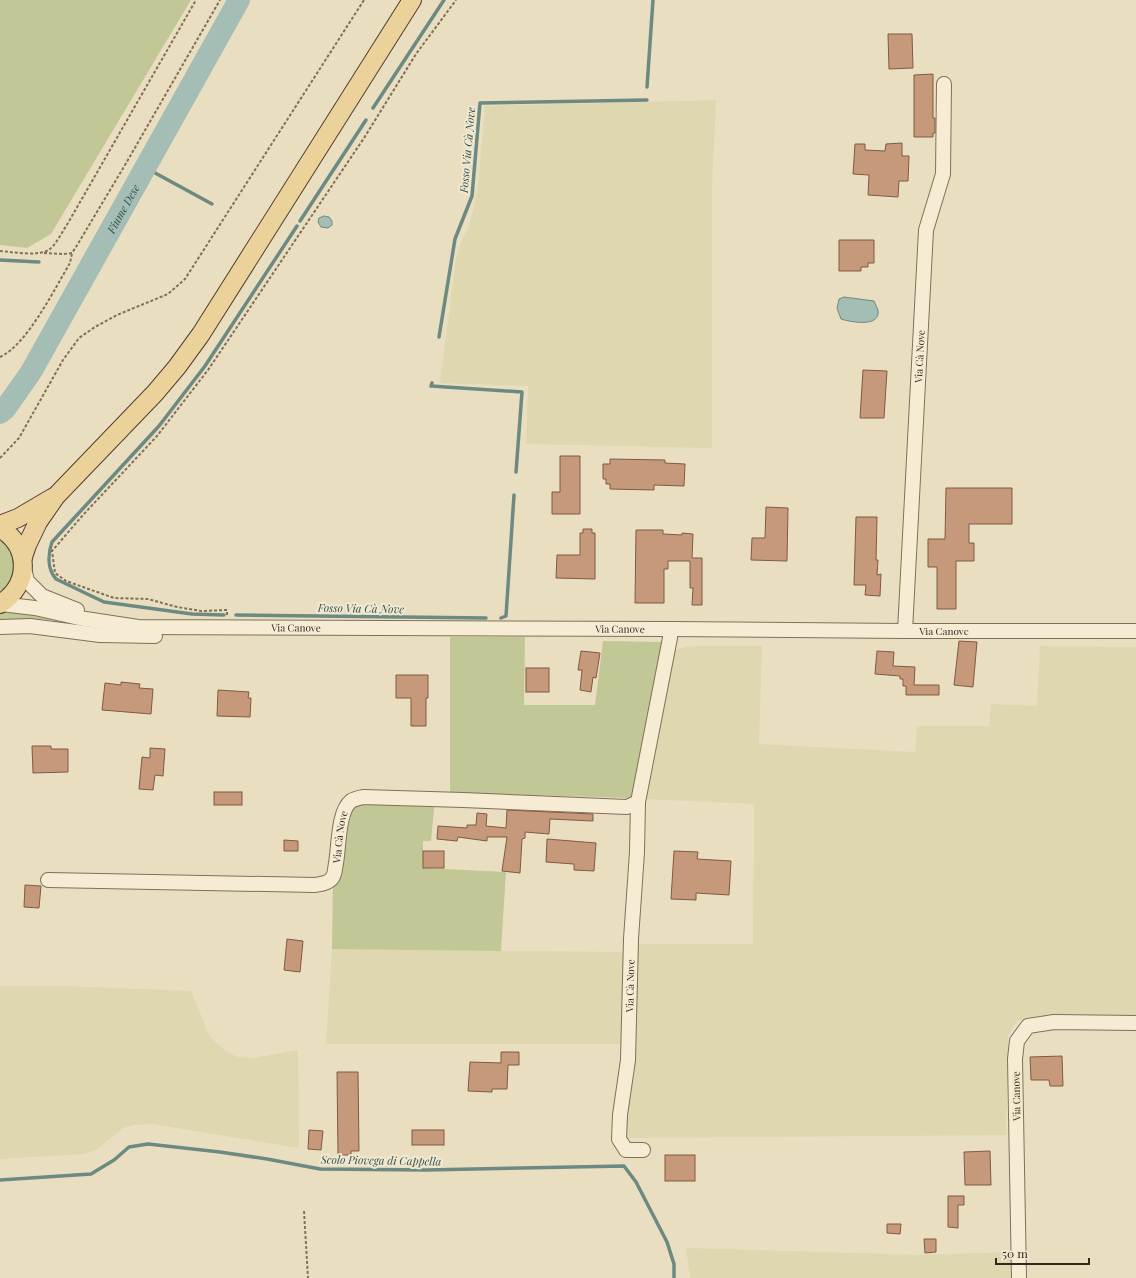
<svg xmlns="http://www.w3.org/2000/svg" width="1136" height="1278" viewBox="0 0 1136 1278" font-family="'Playfair Display',serif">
	<rect width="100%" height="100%" fill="#eadec1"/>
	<g fill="#dfd7af">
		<polygon points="716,100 712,187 712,448 526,444 528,386 440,383 456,258 461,242 469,227 478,188 485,106"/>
		<polygon points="692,646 762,646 759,744 915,752 917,726 989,726 991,704 1037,706 1040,646 1136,647 1136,1016 1029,1017 1017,1021 1008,1036 1006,1135 624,1138 636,944 753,944 754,804 645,799 671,652 684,647"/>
		<polygon points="332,949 627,952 625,1044 326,1044"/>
		<polygon points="0,986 63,986 191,991 210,1037 227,1052 238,1057 252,1058 298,1050 299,1148 152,1124 134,1125 123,1128 96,1150 84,1154 0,1159"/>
		<polygon points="686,1248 922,1255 1012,1252 1013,1278 690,1278"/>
	</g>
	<g fill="#c2c796">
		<polygon points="0,0 191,0 51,234 27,248 0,245"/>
		<path d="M0,540C17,552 18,579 0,591Z"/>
		<polygon points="15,612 108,631 54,620 0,619 0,613"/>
		<polygon points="450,637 525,637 524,705 595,705 603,641 662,642 633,795 630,798 450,793"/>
		<polygon points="435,799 431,841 423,841 423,868 506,872 501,951 332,949 333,877 352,800"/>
	</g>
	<g fill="#a4bdb5" stroke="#6c8a82">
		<polygon points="324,216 329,217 332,221 332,225 328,228 321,227 318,222 319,218"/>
		<path d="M844,297L874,301C875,304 877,307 878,310C881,328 850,322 841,319L837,308L839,299Z"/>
	</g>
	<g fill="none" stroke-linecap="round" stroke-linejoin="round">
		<g stroke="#6c8a82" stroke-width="3.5">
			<polyline points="647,87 653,0"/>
			<polyline points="373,108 444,0"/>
			<polyline points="146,168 212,204"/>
			<polyline points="300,221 366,120"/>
			<polyline points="0,260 39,262"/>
			<polyline points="439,337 455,239 472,196 480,103 647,100"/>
			<polyline points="432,383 431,386 522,392 516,472"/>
			<path d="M224,615L192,614L104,602L56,579C47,569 48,554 52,542L159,426L205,366L297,226"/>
			<polyline points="236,615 486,618"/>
			<polyline points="501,618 506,616 514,495"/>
			<polyline points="0,1180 91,1174 114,1160 129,1147 148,1144 220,1152 267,1159 320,1169 426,1170 624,1166 636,1182 667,1242 674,1264 674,1278"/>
		</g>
		<path stroke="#a4bdb5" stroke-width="22" id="s1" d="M0,413L5,409L31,372L239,0"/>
	</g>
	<g fill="#c6997a" stroke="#805a42">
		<polygon points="888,34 912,34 913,68 889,69"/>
		<polygon points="933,74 933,118 935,118 935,133 933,133 933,137 914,137 914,75"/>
		<polygon points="902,143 902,156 909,156 908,181 899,181 898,197 868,195 869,175 853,174 855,144 865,144 865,150 885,151 886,144"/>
		<polygon points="839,240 874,240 874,263 868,263 868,267 861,267 861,271 839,271"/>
		<polygon points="863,370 887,371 884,418 860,418"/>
		<polygon points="560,456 580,456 580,514 552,514 552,492 560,492"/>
		<polygon points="610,459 665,460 665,463 685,464 684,486 654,485 654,490 610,489 610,484 606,484 606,479 603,479 603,464 610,464"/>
		<polygon points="946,488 1012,488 1012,524 969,524 969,543 974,543 974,561 956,561 956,609 937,609 937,567 928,567 928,539 945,539"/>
		<polygon points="766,507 788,508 787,561 751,560 752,538 765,538"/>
		<polygon points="856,517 877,517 876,560 878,560 877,575 881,574 880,596 865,595 866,585 854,585"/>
		<polygon points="583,529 592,529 592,533 595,533 595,579 556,578 557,555 580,555 580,533 583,533"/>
		<polygon points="636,530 663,530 663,534 682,535 682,533 693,534 692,558 702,558 702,605 692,605 693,588 690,588 690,561 668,561 668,569 664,569 664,603 635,603"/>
		<polygon points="959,641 977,642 973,687 954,685"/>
		<polygon points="581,651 600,653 596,678 593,677 591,692 580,690 582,670 578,670"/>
		<polygon points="877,651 894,652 893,666 915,667 914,685 939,685 939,695 906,695 906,686 903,686 903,679 900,679 900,676 875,674"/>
		<rect x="526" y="668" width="23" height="24"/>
		<polygon points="396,675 428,675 428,698 426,698 426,726 411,726 411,698 396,698"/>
		<polygon points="121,682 140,684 139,688 153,689 151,714 102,710 105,683 121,685"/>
		<polygon points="218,690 249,692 248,698 251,698 250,717 217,716"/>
		<polygon points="32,746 51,746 51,749 68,749 68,772 33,773"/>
		<polygon points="150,748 165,749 163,776 155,775 153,790 139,789 142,757 150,758"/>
		<rect x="214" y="792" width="28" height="13"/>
		<polygon points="507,810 593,814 593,821 550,819 549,834 525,832 525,838 522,839 520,873 502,871 507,837 487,837 487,841 458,837 457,841 437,839 438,826 467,828 467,825 476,825 477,813 487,814 486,826 506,828"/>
		<polygon points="547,839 596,843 594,871 574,870 574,864 546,862"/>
		<polygon points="284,840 298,841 298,851 284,851"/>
		<rect x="423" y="851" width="21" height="17"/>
		<polygon points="674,851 698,852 697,859 731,861 729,895 696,893 696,900 671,899"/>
		<polygon points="25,885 41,886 39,908 24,907"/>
		<polygon points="287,939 303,941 300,972 284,970"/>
		<polygon points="501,1052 519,1052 519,1065 508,1065 507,1089 492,1089 492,1092 468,1091 470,1062 501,1063"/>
		<polygon points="1062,1056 1063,1086 1050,1086 1049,1080 1031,1080 1030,1057"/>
		<polygon points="337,1072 358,1072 359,1151 351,1151 351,1155 338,1155"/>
		<polygon points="309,1130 323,1131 321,1150 308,1149"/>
		<rect x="412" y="1130" width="32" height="15"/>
		<polygon points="990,1151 991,1185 965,1185 964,1152"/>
		<rect x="665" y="1155" width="30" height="26"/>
		<polygon points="948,1196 964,1196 964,1205 958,1205 958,1228 948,1227"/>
		<polygon points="887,1224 901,1224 900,1234 887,1233"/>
		<polygon points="924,1239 936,1239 936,1252 925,1253"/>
	</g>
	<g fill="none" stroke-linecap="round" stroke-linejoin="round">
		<g stroke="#826f5a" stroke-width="16">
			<g id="minor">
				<polyline points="24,568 27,581 42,596 77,610"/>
				<path id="s2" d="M0,604L35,608L79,618L138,627L670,629L905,631H1136"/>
				<polyline points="0,627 30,626 100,635 155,636"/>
				<path id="s3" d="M905,631L926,230L943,174L944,84"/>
				<path id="s4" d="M48,880L315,885C320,884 329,883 332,878C335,875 335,868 336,863C339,847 338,811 351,801C354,799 359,798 363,797L463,800L627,807L638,802"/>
				<path id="s5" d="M643,1150H626L619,1139L620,1115L628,1060L631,939L637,852L638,802L670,638V629"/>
				<polyline points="1019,1278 1015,1059 1017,1041 1028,1026 1054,1022 1136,1023"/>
			</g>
		</g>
		<g stroke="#503e2e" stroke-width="20">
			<g id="major">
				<polyline points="0,525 18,518 52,498"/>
				<path d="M0,528C31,547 30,585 0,604"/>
				<polyline points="23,557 27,545 38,522 56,496 155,393 177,367 201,334 412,0"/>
			</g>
		</g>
		<g stroke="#826f5a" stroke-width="2" stroke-dasharray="3 2" stroke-linecap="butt">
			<path d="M0,251C12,252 40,257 50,249C57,243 62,232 68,223L196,0"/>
			<polyline points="44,253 64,254 72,253 76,247 125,165 220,0"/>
			<path d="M0,357C27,345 55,288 70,263L72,253"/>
			<polyline points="0,458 19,438 63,360 79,338 95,327 117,315 168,294 185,279 364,0"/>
			<polyline points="227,615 227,610 201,611 177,607 148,599 114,598 66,581 55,573 52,551 83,515 157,436 208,370 364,138 416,54 456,0"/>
			<polyline points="304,1211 308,1278"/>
		</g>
		<use href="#minor" stroke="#f6ecd4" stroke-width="14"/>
		<use href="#major" stroke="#ebd29b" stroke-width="18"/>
	</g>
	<g text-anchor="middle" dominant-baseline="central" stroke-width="4" stroke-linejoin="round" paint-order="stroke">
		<g font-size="10" fill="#33281d" stroke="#f2e8d0">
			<text stroke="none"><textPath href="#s3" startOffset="275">Via Cà Nove</textPath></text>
			<text stroke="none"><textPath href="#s2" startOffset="298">Via Canove</textPath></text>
			<text stroke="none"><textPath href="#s2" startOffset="622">Via Canove</textPath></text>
			<text stroke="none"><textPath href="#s2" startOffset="946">Via Canove</textPath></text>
			<text stroke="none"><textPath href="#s4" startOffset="328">Via Cà Nove</textPath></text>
			<text stroke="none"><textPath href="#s5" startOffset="184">Via Cà Nove</textPath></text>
			<text transform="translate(1016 1096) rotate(-91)">Via Canove</text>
		</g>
		<g font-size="11" font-style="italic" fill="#2e5250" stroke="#f2e8d0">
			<text transform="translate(467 150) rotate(-85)">Fosso Via Cà Nove</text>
			<text stroke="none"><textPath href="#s1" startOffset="239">Fiume Dese</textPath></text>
			<text transform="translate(361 608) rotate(1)">Fosso Via Cà Nove</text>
			<text transform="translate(381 1160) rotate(1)">Scolo Piovega di Cappella</text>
		</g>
	</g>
	<path d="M996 1258v6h93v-6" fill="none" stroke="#33281d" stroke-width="2"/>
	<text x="1002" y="1258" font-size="12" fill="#33281d" stroke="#f2e8d0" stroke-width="3" paint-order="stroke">50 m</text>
</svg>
